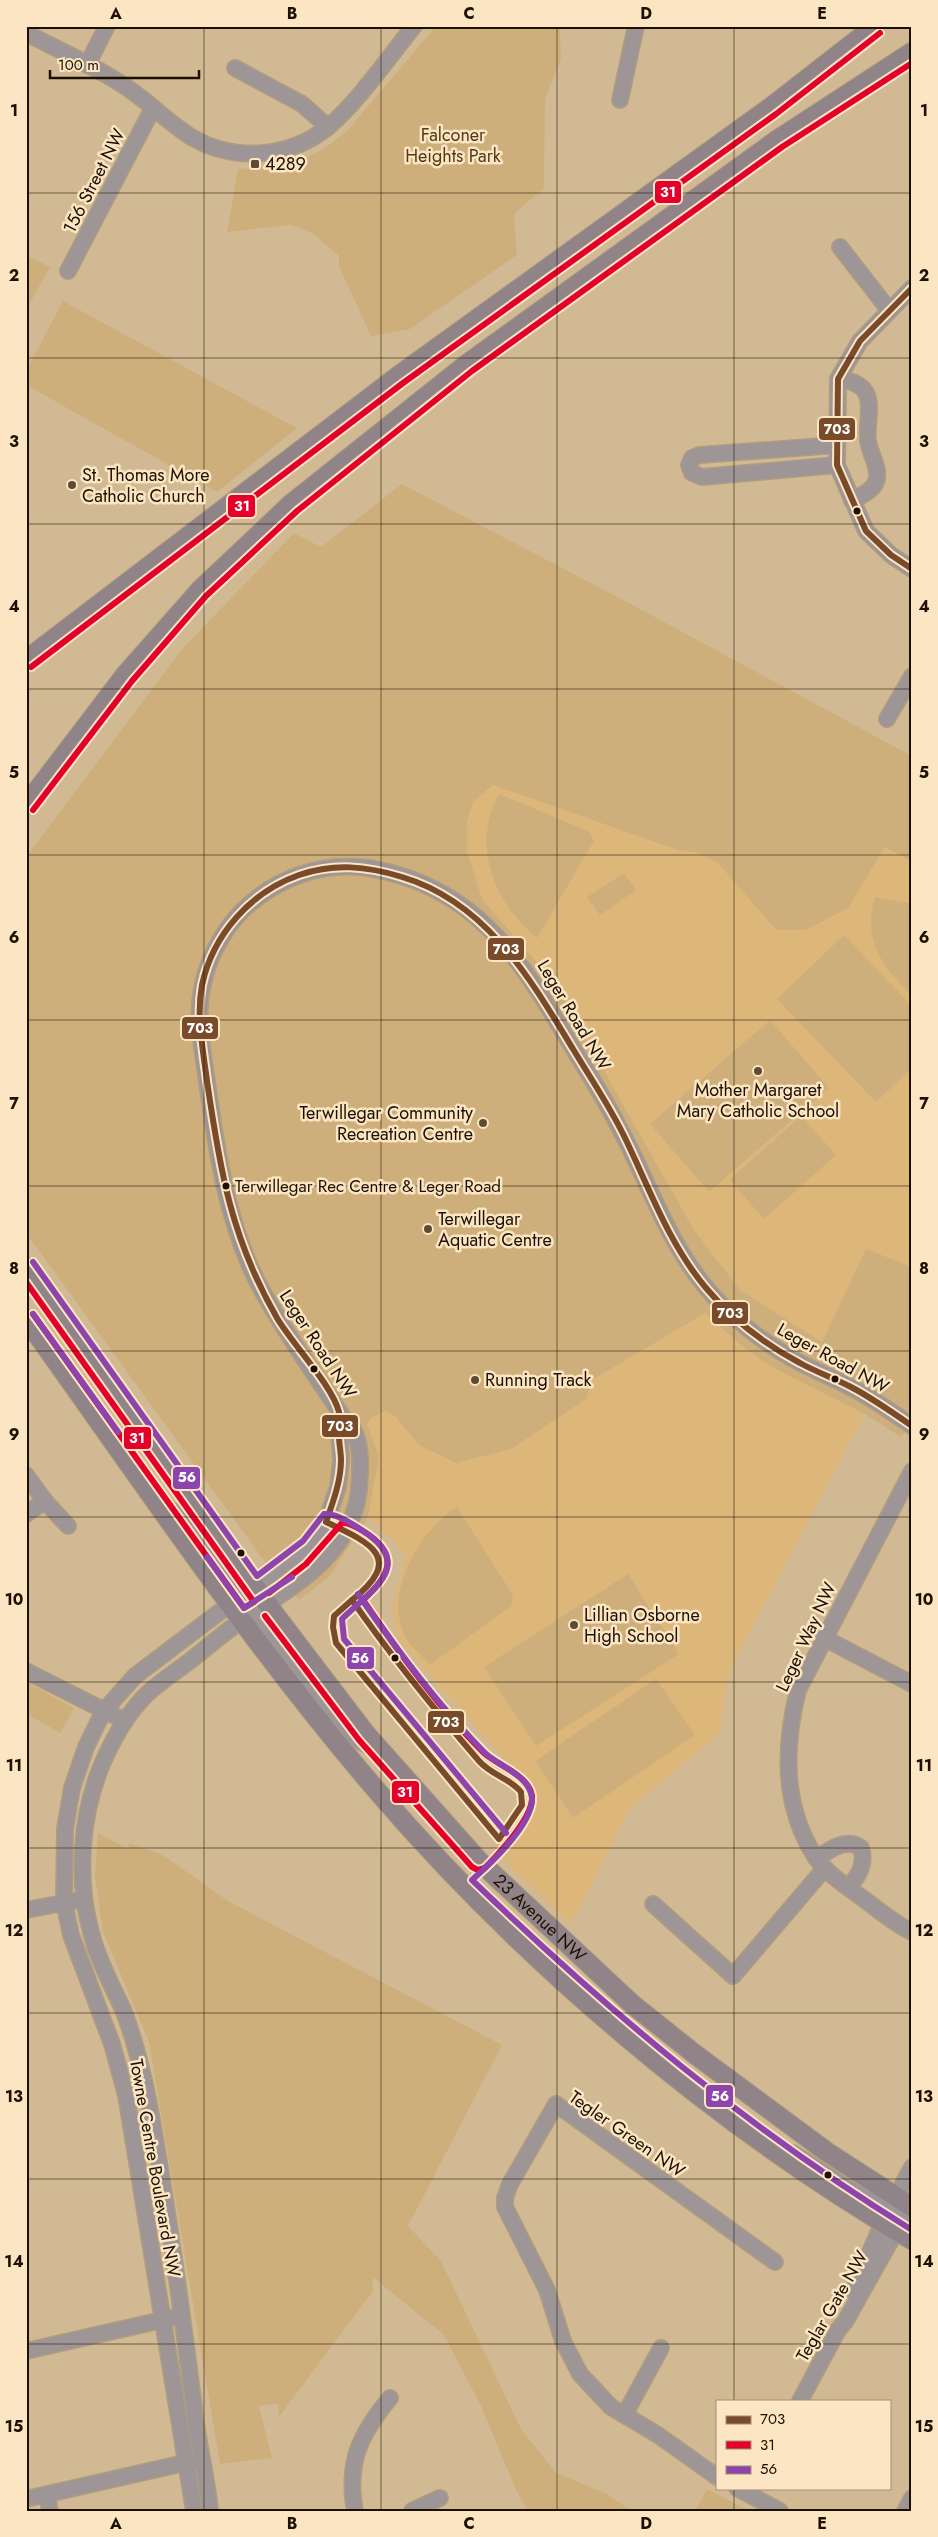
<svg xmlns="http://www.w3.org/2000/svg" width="938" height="2537" viewBox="0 0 938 2537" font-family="Jost,sans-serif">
	<rect width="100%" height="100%" fill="#d1ba93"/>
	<g fill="#ddb77a">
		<polygon points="493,785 678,850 696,852 719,864 776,930 848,908 885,847 912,862 912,1267 866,1249 822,1342 740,1290 694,1230 553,981 482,899 467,851 467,821 473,802"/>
		<polygon points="705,1313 739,1343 770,1366 865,1414 729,1671 719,1734 629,1809 571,1924 501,1857 534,1805 536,1795 533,1783 497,1752 398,1638 392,1612 406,1553 368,1517 379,1457 367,1424 372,1417 386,1411 396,1416 419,1445 495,1451 511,1449 592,1380"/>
	</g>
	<g fill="#ceaf7b">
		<path d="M436,26L560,27L561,59L545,99L544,188L514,214L517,255L410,329L371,336L339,266V256L312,233L291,225L227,232L238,169C285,167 312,162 348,130Z"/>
		<polygon points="26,255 50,267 26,310"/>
		<polygon points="63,301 267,412 297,428 217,492 26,385 26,371"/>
		<polygon points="402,484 627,602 912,756 912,862 885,847 848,908 806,930 776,930 719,864 696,852 678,850 493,785 473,802 467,821 467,851 482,899 553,981 694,1230 740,1290 822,1342 866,1249 912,1267 912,1422 901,1437 865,1414 770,1366 739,1343 705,1313 592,1380 586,1399 511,1449 456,1463 419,1445 395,1416 386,1411 372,1417 367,1424 379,1457 368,1517 330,1576 299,1600 265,1562 26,1233 26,857 183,648 294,533 321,547"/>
		<path d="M499,794L590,832L594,841L537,938C502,910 479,865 489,819C491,811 495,802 499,794Z"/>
		<polygon points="624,873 636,890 600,915 587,897"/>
		<path d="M875,897L912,904V996C882,965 862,942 875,897Z"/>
		<polygon points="844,935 912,1006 912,1068 876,1102 777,999"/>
		<polygon points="770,1020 829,1088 709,1192 650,1124"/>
		<polygon points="801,1116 836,1155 764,1219 729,1180"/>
		<path d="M457,1507L513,1595L511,1606L430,1665C422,1656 411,1647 405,1636C383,1592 420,1530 457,1507Z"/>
		<polygon points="628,1574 679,1654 536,1746 484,1667"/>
		<polygon points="656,1679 695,1735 573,1818 535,1761"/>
		<polygon points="26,1682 74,1708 61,1733 26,1714"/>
		<polygon points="98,1833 128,1849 129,1843 163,1855 228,1901 502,2045 408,2226 441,2261 521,2429 556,2473 605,2493 632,2511 528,2511 516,2490 481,2406 444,2335 374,2278 372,2281 373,2291 279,2417 278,2403 259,2406 272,2458 220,2464 149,2042 103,1932 95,1877"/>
		<polygon points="707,2489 749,2511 695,2511"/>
	</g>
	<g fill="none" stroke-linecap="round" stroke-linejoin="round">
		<g stroke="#af9d81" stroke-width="18">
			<g id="minor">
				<path d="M26,33C61,51 97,67 129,89C151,104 170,124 193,138C235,162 290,158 328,127C357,103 389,57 414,26"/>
				<polyline points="87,65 107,26"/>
				<polyline points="235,68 302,104 328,127"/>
				<polyline points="620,100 636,26"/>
				<polyline points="840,247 889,310"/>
				<polyline points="68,271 153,108"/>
				<polyline points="912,288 860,341 838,379 837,465 866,531 891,555 912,569"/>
				<path d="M838,379C850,380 862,384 867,395C872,408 866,427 868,441C870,454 881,470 876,482C872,491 861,496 852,501"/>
				<polyline points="837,465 702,477 692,473 689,465 692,458 700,455 837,445"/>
				<polyline points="887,719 912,676"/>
				<path d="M912,1471L798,1690C784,1747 782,1806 816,1858C828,1875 849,1888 865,1900C880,1911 895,1924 912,1932"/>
				<polyline points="26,1475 45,1501 26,1514"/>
				<polyline points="45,1501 68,1526"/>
				<polyline points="173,1511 232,1586 252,1599"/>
				<polyline points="256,1626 359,1741 379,1751"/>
				<polyline points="824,1638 912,1684"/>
				<polyline points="26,1671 125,1721"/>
				<path d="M817,1858C830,1850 846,1837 861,1848C866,1864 859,1875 849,1887"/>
				<polyline points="653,1904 733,1976 825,1868"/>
				<polyline points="26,1910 74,1901"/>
				<polyline points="793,2153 843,2185 889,2210 908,2205"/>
				<polyline points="853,2291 883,2222 912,2167"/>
				<polyline points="26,2351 171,2318"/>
				<polyline points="800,2401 838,2330 845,2322 896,2231 912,2199"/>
				<polyline points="625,2414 661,2348"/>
				<polyline points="717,2477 658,2435 611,2407 580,2374 563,2341 547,2290 505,2207 505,2198 510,2184 556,2104 775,2262"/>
				<polyline points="737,2488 780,2511"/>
				<polyline points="47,2495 50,2511"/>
				<polyline points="26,2499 193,2461"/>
				<polyline points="194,2511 126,2095 112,2044 71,1935 64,1902 65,1829 72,1788 86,1747 103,1712 135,1676 230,1604 292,1561 309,1547 318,1535 326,1522 338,1487 341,1460 339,1431 341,1414"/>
				<path d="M210,2511C207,2479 199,2448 195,2416C182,2312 168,2208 149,2104C143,2074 135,2041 124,2012C113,1987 99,1963 92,1936C76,1881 80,1815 103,1762C114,1737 128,1712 148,1693C161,1681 177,1671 191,1660C209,1646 226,1631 245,1618C294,1586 351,1556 359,1490C360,1473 362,1452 356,1436C351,1422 348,1426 341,1414C313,1372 284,1331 260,1287C226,1223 216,1146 206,1075C202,1048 197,1021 201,994C206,962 221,932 243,910C276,878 323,861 369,868C474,886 518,955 568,1040C587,1071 607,1102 623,1135C651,1188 669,1244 708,1290C732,1318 761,1341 793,1359C813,1370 834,1378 854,1389C875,1400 893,1413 912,1426"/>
				<path d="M355,2511C346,2463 360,2434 390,2398"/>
				<polyline points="412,2511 440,2498"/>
				<polyline points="905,2511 912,2498"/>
			</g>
		</g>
		<g stroke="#af9d81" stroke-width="21">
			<g id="major">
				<polyline points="26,660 398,376 771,107 875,26"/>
				<polyline points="26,805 125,675 200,590 291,504 467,364 777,140 912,52"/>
				<path id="s1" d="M26,1267L276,1616L366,1734L479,1861L632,2004L696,2055L827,2152L912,2207"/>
				<path d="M26,1319C140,1478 250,1643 378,1792C525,1963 717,2126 912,2240"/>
			</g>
		</g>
		<use href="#minor" stroke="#9e9596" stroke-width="15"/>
		<use href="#major" stroke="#908489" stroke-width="19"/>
		<g stroke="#fbe5c2" stroke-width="10">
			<g id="bus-1">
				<polyline points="912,288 860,341 838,379 837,465 866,531 891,555 912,569"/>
				<path d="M352,1600C391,1656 434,1709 479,1761C491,1775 510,1778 521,1792L522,1805L499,1839L336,1643L333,1627L334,1616Z"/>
				<path d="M352,1600C405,1558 371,1543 326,1522C333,1502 341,1481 341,1460C341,1452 339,1444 339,1436C339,1427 341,1420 339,1412C332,1385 293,1345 277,1318C231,1238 220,1170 207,1081C203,1049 196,1017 202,985C213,934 251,892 299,875C334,863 367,866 402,877C486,902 530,978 573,1049C591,1079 611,1108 626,1140C650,1190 669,1244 706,1288C732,1319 764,1344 800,1363C816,1372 834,1378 851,1387C872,1398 892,1412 912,1426"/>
			</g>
		</g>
		<g stroke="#fbe5c2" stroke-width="10">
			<g id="bus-2">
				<polyline points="31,667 403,383 776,114 880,33"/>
				<polyline points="33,810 132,681 206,596 297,511 472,371 782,147 912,63"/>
				<polyline points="26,1282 254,1602 244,1608 33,1314"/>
				<path d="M265,1616L359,1740L472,1867L478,1870L485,1868C499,1853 534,1817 532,1796C529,1775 497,1765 484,1753C440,1710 398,1651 363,1600C391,1575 400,1554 363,1531C356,1527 349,1522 342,1523L306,1564L269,1593"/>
			</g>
		</g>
		<g stroke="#fbe5c2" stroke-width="10">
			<g id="bus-3">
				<path d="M33,1262L257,1576L303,1541L324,1514C336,1513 353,1524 363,1531C417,1565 370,1591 342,1619L344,1639L506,1833"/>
				<polyline points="33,1314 118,1432"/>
				<polyline points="207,1557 244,1608 292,1577"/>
				<path d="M358,1594C396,1649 437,1704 484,1752C497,1766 531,1775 532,1799C532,1825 490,1864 472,1880C610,2013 748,2129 912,2230"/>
			</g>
		</g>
		<use href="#bus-1" stroke="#7a4b2a" stroke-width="6"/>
		<use href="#bus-2" stroke="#e4002b" stroke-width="6"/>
		<use href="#bus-3" stroke="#8e44ad" stroke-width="6"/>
	</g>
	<path fill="none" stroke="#1d1000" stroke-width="1" stroke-opacity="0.55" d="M204,26V2511M381,26V2511M557,26V2511M734,26V2401M26,193H912M26,358H912M26,524H912M26,689H912M26,855H912M26,1020H912M26,1186H912M26,1351H912M26,1517H912M26,1682H912M26,1848H912M26,2013H912M26,2179H912M26,2344H912M734,2488V2511"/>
	<g fill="#5c4c33" stroke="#fbe5c2" stroke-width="2">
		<rect x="250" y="159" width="10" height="10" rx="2.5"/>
		<circle cx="72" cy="485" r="5"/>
		<circle cx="758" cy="1071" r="5"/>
		<circle cx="483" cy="1123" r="5"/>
		<circle cx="428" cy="1229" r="5"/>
		<circle cx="475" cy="1380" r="5"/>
		<circle cx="574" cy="1625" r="5"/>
	</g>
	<g fill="#1d1000" stroke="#fbe5c2" stroke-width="2">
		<circle cx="857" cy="511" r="4.5"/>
		<circle cx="226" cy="1186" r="4.5"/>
		<circle cx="314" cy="1369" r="4.5"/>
		<circle cx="835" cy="1379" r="4.5"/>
		<circle cx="241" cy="1553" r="4.5"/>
		<circle cx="395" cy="1658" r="4.5"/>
		<circle cx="828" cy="2175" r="4.5"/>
	</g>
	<g text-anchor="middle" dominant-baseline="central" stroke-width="5" stroke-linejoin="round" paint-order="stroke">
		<g font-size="17" fill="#1d1000" stroke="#fbe5c2" text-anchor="start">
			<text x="235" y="1186">Terwillegar Rec Centre &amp; Leger Road</text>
		</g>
		<g font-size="18" fill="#523b13" stroke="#fbe5c2">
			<text x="453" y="135">Falconer<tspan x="453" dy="21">Heights Park</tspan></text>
		</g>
		<g font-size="18" fill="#1d1000" stroke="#fbe5c2" text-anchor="start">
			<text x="265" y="164">4289</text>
			<text x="82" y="475">St. Thomas More<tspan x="82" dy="21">Catholic Church</tspan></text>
			<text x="758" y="1090" text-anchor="middle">Mother Margaret<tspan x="758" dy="21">Mary Catholic School</tspan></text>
			<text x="473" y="1113" text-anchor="end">Terwillegar Community<tspan x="473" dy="21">Recreation Centre</tspan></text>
			<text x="438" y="1219">Terwillegar<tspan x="438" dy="21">Aquatic Centre</tspan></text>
			<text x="485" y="1380">Running Track</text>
			<text x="584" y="1615">Lillian Osborne<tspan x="584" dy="21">High School</tspan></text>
		</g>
		<g font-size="18" fill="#1d1000" stroke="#fbe5c2">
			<text transform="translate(94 181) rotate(-63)">156 Street NW</text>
			<text transform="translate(574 1015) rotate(59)">Leger Road NW</text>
			<text transform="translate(318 1344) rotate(57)">Leger Road NW</text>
			<text transform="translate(833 1358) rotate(29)">Leger Road NW</text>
			<text transform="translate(806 1637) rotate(-65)">Leger Way NW</text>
			<text stroke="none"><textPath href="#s1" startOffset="831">23 Avenue NW</textPath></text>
			<text transform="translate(627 2134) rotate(35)">Tegler Green NW</text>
			<text transform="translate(155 2168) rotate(80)">Towne Centre Boulevard NW</text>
			<text transform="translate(832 2306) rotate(-60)">Teglar Gate NW</text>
		</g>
	</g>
	<g stroke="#fbe5c2" stroke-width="2">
		<rect x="654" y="180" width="28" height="24" rx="5" fill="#e4002b"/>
		<rect x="818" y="417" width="38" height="24" rx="5" fill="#7a4b2a"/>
		<rect x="227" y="494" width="29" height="24" rx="5" fill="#e4002b"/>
		<rect x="487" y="937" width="38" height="24" rx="5" fill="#7a4b2a"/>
		<rect x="181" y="1016" width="38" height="24" rx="5" fill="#7a4b2a"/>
		<rect x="711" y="1301" width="38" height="24" rx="5" fill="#7a4b2a"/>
		<rect x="321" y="1414" width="38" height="24" rx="5" fill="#7a4b2a"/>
		<rect x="123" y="1426" width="29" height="24" rx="5" fill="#e4002b"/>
		<rect x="172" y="1466" width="29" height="24" rx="5" fill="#8e44ad"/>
		<rect x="346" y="1646" width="29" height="24" rx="5" fill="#8e44ad"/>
		<rect x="427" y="1710" width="38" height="24" rx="5" fill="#7a4b2a"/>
		<rect x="391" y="1780" width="29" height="24" rx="5" fill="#e4002b"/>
		<rect x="705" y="2084" width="29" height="24" rx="5" fill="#8e44ad"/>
	</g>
	<g font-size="14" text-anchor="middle" font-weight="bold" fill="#fff">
		<text x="668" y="197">31</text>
		<text x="837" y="434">703</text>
		<text x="242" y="511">31</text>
		<text x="506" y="954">703</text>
		<text x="200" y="1033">703</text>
		<text x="730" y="1318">703</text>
		<text x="340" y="1431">703</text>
		<text x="137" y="1443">31</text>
		<text x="187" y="1482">56</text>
		<text x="360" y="1663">56</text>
		<text x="446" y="1727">703</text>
		<text x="405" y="1797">31</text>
		<text x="720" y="2101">56</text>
	</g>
	<rect width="938" height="2537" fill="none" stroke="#fbe5c2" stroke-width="55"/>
	<rect x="716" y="2400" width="175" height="90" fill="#fbe5c2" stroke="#a29074"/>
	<rect x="726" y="2416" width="25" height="8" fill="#7a4b2a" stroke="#a29074"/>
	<text x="760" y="2424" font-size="15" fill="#1d1000">703</text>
	<rect x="726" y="2441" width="25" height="8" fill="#e4002b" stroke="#a29074"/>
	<text x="760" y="2450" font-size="15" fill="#1d1000">31</text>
	<rect x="726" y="2466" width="25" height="8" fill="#8e44ad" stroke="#a29074"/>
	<text x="760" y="2474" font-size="15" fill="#1d1000">56</text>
	<path d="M50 70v8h149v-8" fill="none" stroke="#1d1000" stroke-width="2.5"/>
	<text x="58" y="70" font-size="15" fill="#1d1000" stroke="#fbe5c2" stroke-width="4" paint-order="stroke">100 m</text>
	<rect x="28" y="28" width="882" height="2482" fill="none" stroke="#1d1000" stroke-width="2"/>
	<g font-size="16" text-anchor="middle" font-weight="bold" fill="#1d1000">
		<text x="116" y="19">A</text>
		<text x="292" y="19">B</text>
		<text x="469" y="19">C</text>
		<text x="646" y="19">D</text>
		<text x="822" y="19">E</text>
		<text x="14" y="116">1</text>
		<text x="924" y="116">1</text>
		<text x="14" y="281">2</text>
		<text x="924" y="281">2</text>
		<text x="14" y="447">3</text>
		<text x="924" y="447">3</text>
		<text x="14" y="612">4</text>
		<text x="924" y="612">4</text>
		<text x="14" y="778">5</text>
		<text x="924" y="778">5</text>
		<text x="14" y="943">6</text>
		<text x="924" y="943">6</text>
		<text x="14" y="1109">7</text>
		<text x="924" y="1109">7</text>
		<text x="14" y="1274">8</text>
		<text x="924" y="1274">8</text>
		<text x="14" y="1440">9</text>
		<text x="924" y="1440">9</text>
		<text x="14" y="1605">10</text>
		<text x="924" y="1605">10</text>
		<text x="14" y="1771">11</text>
		<text x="924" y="1771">11</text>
		<text x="14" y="1936">12</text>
		<text x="924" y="1936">12</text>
		<text x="14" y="2102">13</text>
		<text x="924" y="2102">13</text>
		<text x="14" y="2267">14</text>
		<text x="924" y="2267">14</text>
		<text x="14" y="2432">15</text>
		<text x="924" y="2432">15</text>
		<text x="116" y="2529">A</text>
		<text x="292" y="2529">B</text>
		<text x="469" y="2529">C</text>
		<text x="646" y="2529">D</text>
		<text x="822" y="2529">E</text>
	</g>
</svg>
